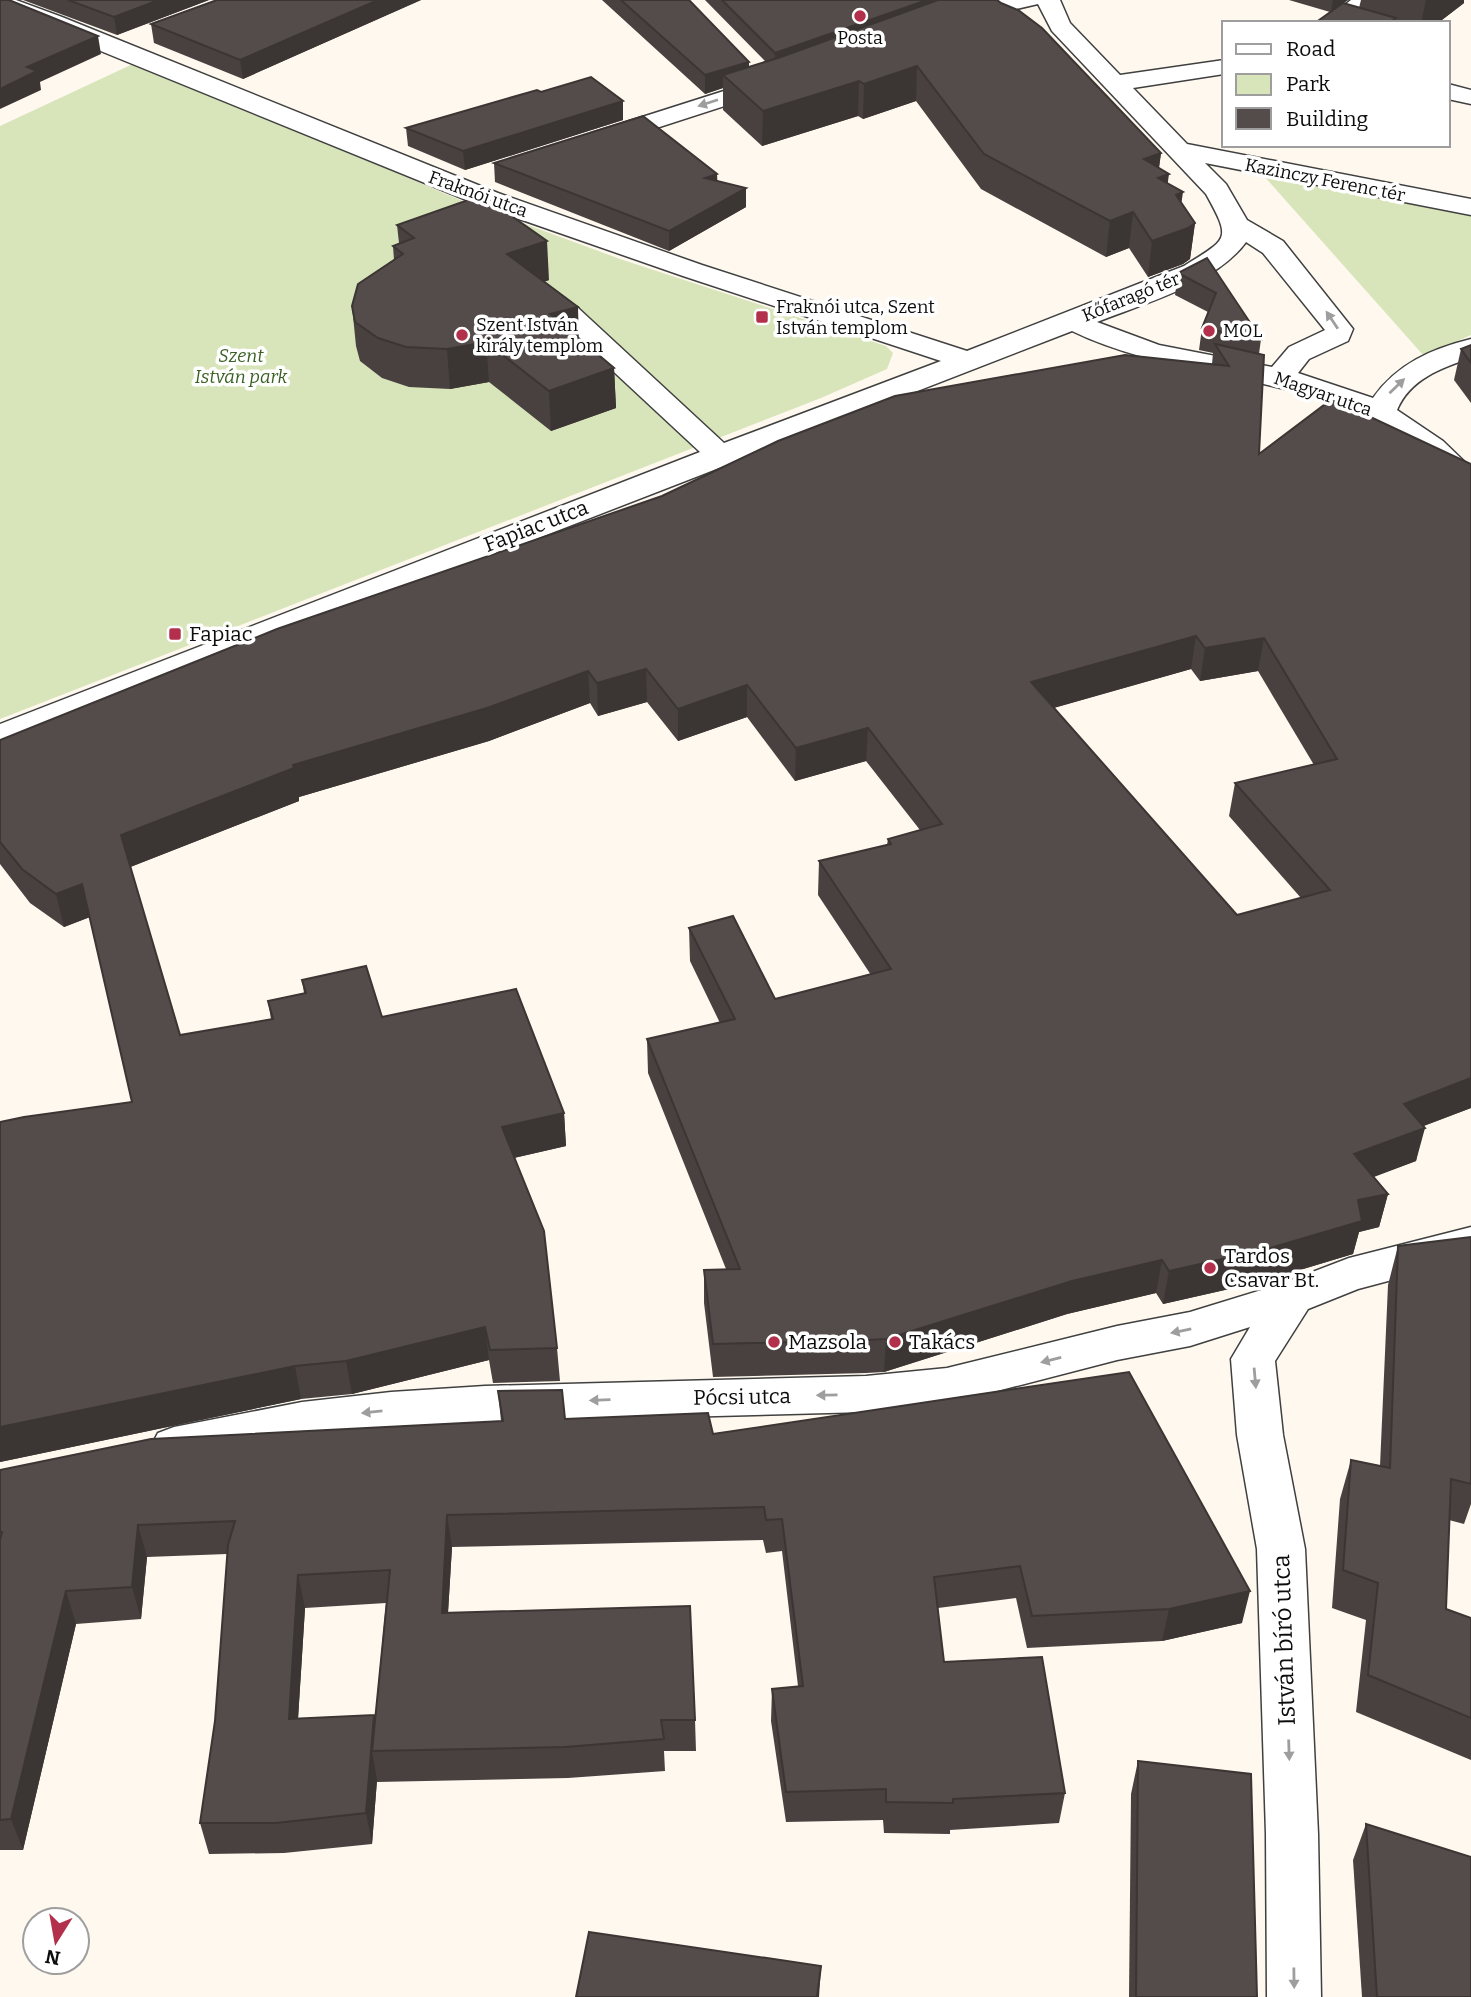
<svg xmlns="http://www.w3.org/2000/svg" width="1471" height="1997" viewBox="0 0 1471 1997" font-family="Bitter,serif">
	<rect width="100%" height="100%" fill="#fef8ee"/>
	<g fill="#d8e5ba">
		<polygon points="135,63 465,202 623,260 886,346 893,353 887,369 821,398 0,719 0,126"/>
		<polygon points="1263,175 1471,214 1471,335 1424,356"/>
	</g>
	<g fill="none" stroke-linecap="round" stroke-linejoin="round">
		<g stroke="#404040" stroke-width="3">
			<g id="minor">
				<path d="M0,0H16L62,17L498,193L702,265L967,351L1184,266C1228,238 1232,241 1206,194L1052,31L1038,4L952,24L944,22L940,17L944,12L990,0H1060L1070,23L1120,75L1224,60V74L1133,88L1187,144L1471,199V215L1205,163L1226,184L1247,220L1283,241L1353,329L1348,341L1309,359L1298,373L1373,398C1397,364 1431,349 1471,339V358C1441,368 1410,379 1397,410L1443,441L1471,468V496C1452,491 1439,469 1424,456C1409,443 1392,432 1376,423C1280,372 1169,378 1072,331L0,747V724L700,452L557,319L553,313L557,307L567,305L577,307L724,443L941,361L683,276L479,205L0,10ZM1246,242L1263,253L1325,330L1289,347L1272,367L1159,345L1097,322C1145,303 1215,284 1246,242Z"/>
				<polygon points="1351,0 1378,0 1349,23 1322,23"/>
				<polygon points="774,75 783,77 786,82 783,87 610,143 601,146 592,143 588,138 592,133"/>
				<polygon points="1448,84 1471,90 1471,104 1448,99"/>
				<polygon points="1471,1227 1471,1259 1358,1289 1308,1309 1275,1361 1283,1435 1305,1549 1318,1834 1321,1997 1267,1997 1266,1834 1257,1549 1237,1435 1231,1359 1250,1327 1190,1346 1117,1360 947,1404 866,1412 485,1422 391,1428 302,1438 174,1465 158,1459 151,1446 158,1433 174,1427 302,1402 391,1392 485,1386 866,1376 947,1368 1117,1326 1190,1312 1281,1284 1349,1258"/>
			</g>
		</g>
		<use href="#minor" fill="#fff" fill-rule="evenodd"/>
	</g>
	<g fill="#484140" fill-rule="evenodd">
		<polygon points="23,0 209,0 117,35"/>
		<polygon points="217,0 421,0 243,79 154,43 151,24"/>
		<polygon points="602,0 689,0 749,62 749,67 766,62 705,0 997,0 1161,153 1159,168 1167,183 1195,223 1190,259 1183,264 1148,277 1129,248 1106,257 981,189 916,101 863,119 858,116 762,146 723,110 723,88 705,94"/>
		<polygon points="1289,0 1348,0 1343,3 1359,8 1361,0 1464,0 1464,3 1438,23 1315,23 1330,12"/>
		<polygon points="541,92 623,120 465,170 408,146 406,128"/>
		<polygon points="494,163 718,181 746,207 669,251 495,182"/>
		<polygon points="397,225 549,280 544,282 579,339 614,368 616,408 551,431 489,382 450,389 409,387 382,378 360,361 356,346 352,306 394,260 393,246 399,243"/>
		<path d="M1207,258L1261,339L1259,354V454L1471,464V1108L1423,1126L1416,1161L1374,1177L1388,1194L1379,1227L1359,1232L1353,1254L1260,1282L1163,1304L1156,1293L1067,1314L884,1372L866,1373L713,1377L704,1303V1270L726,1269L648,1073L647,1039L720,1023L690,961L689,928L775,999L871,975L818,895L819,861L887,845L888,839L920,830L866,761L795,781L747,717L678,741L647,702L598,716L590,703L489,741L299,797V801L130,867L180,1035L271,1019L268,1001L304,993L302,980L382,1017L564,1113L566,1146L514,1158L557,1348L560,1381L493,1383L489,1360L352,1394L301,1399L0,1462V1122L132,1102L90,917L64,927L30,903L0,864V740L1212,364L1213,353L1199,350L1202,328L1208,312L1175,295L1178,273ZM1191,669L1200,681L1258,671L1314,765L1235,783L1229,816L1301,898L1237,915L1054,708Z"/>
		<polygon points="1471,345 1471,403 1454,380 1461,349"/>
		<polygon points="1471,1237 1471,1504 1464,1524 1449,1520 1446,1609 1471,1618 1471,1760 1356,1712 1366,1620 1332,1608 1340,1499 1351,1460 1380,1466 1388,1285 1398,1246"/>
		<path d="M498,1391L565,1419L713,1434L1242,1623L1162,1641L1027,1648L1016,1598L938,1608L944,1662L1065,1793L1059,1823L950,1830V1834L884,1833L883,1820L786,1822L771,1721L772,1689L798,1686L782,1551L766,1553L763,1540L452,1547L448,1613L695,1720L696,1751H664L665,1771L568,1778L377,1782V1780L372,1844L284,1853L209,1854L200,1823L215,1721L227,1554L147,1557L141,1619L76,1624L23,1850H0V1470L501,1421ZM386,1603L375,1719H298L305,1608Z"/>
		<polygon points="1138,1761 1257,1997 1129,1997 1131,1794"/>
		<polygon points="1366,1824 1471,1997 1362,1997 1353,1860"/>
	</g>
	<g fill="#3b3534">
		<polygon points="159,0 209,0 117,35 114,17"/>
		<polygon points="378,0 421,0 243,79 240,60"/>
		<polygon points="927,0 961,0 775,71 775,53"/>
		<polygon points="1333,0 1348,0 1331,12"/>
		<polygon points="1426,0 1464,0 1464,3 1438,23 1421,23"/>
		<polygon points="98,36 101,54 40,82 41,90 0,109 0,89 27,67"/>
		<polygon points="749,62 749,80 723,75 723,88 705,94 705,75"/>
		<polygon points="917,66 916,101 863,119 864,84"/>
		<polygon points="859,81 858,116 762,146 763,111"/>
		<polygon points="623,101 623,120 465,170 463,151"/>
		<polygon points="1161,153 1156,188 1144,159"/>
		<polygon points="717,174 718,193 705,178"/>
		<polygon points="1169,174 1164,209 1158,178"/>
		<polygon points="746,188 746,207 669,251 669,231"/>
		<polygon points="1183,192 1178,227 1176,195"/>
		<polygon points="1133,212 1129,248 1106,257 1110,221"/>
		<polygon points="1195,223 1190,259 1183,264 1148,277 1152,241"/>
		<polygon points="547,241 549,280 510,293 507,254"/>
		<polygon points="578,307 579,346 550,314"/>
		<polygon points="486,342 489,382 450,389 447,349"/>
		<polygon points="614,368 616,408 551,431 549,391"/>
		<polygon points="1196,636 1191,669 1028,715 1031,682"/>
		<polygon points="1264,638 1258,671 1200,681 1205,648"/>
		<polygon points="646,669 647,702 598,716 597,683"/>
		<polygon points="588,671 590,703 489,741 299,797 299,801 128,868 121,835 293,765"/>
		<polygon points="747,685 747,717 678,741 678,709"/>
		<polygon points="868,728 866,761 795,781 796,748"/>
		<polygon points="82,884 90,917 64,927 56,894"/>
		<polygon points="1471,1078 1471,1108 1395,1137 1404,1104"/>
		<polygon points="564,1113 566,1146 505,1160 502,1127"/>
		<polygon points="1425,1128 1416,1161 1345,1187 1354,1154"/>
		<polygon points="1388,1194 1379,1227 1359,1232 1353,1254 1260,1282 1163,1304 1169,1271 1358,1200"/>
		<polygon points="1162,1260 1156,1293 1067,1314 884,1372 886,1339 1072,1281"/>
		<polygon points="485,1327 489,1360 352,1394 346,1361"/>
		<polygon points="295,1366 301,1399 0,1462 0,1427"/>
		<polygon points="447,1515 452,1547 446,1645 442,1613"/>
		<polygon points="138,1525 147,1557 141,1619 132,1587"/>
		<polygon points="298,1575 305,1608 296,1751 289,1719"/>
		<polygon points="66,1591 76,1624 23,1850 11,1819"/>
		<polygon points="1250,1591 1242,1623 1162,1641 1169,1609"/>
		<polygon points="374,1715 372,1751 377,1780 372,1844 366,1813"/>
		<polygon points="821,1966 819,1997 817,1997"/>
	</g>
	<g fill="#544c4a" stroke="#3b3534" stroke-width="2" fill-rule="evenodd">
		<polygon points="0,0 9,0 98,36 27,67 37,71 0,89"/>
		<polygon points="68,0 159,0 114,17"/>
		<polygon points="217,0 378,0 240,60 151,24"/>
		<polygon points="621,0 689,0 749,62 705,75"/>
		<polygon points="722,0 927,0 775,53"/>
		<polygon points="938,0 997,0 1001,3 1018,10 1042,28 1161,153 1144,159 1169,174 1158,178 1183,192 1176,195 1195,223 1188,228 1152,241 1133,212 1110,221 984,154 917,66 864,84 859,81 763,111 723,75 781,57"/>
		<polygon points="1343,3 1396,18 1389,23 1315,23"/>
		<polygon points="591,77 623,101 463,151 406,128 537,90 541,92"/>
		<polygon points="643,116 717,174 705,178 746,188 669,231 494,163"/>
		<polygon points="482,195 547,241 507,254 578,307 550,314 614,368 549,391 486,342 447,349 406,347 378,338 355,322 352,306 358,284 403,254 393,246 414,238 397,225"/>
		<polygon points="1207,258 1261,339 1202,328 1216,293 1178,273"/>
		<path d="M1215,344L1264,355L1259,454L1332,399L1471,464V1078L1404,1104L1425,1128L1354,1154L1388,1194L1358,1200L1362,1221L1267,1249L1169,1271L1162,1260L1072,1281L886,1339L868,1340L713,1344L704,1270L740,1269L647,1039L735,1019L689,928L733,916L775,999L891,969L819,861L891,844L888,839L942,824L868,728L796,748L747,685L678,709L646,669L597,683L588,671L487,708L293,765L294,768L121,835L180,1035L273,1019L268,1001L306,993L302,980L366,966L382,1017L516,989L564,1113L502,1127L544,1231L557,1348L490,1350L485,1327L346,1361L295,1366L0,1427V1122L24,1117L132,1102L82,884L56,894L22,869L0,842V740L277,629L662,496L778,441L895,396L1125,355L1229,366ZM1196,636L1205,648L1264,638L1337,759L1235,783L1330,890L1237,915L1031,682Z"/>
		<polygon points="1471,345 1471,363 1461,349"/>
		<polygon points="1471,1237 1471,1484 1451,1479 1446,1609 1471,1618 1471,1718 1368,1675 1378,1583 1343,1570 1351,1460 1390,1468 1398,1246"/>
		<polygon points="1129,1372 1250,1591 1169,1609 1032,1616 1020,1566 934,1577 944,1662 1042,1657 1065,1793 953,1799 953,1803 886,1802 886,1789 786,1792 772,1689 803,1686 782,1519 766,1520 764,1507 447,1515 442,1613 690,1606 695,1720 661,1720 664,1739 565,1747 372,1751 390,1570 298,1575 289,1719 374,1715 366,1813 276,1823 200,1823 215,1721 228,1545 235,1521 138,1525 132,1587 66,1591 11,1819 0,1820 0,1540 2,1532 0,1532 0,1470 151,1439 503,1421 498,1391 562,1390 565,1419 708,1413 713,1434"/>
		<polygon points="1138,1761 1251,1774 1257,1997 1136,1997"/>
		<polygon points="1366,1824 1471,1857 1471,1997 1377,1997"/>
		<polygon points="589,1932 821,1966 817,1997 576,1997"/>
	</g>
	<defs><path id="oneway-solid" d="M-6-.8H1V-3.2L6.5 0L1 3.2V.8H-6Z" transform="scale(1.75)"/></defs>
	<g fill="#9e9e9e">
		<use href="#oneway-solid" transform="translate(708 103) rotate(162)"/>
		<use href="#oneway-solid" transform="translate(1332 320) rotate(-124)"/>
		<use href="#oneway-solid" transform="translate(1397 386) rotate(-44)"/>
		<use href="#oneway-solid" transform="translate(1181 1331) rotate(168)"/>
		<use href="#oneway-solid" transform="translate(1051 1360) rotate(166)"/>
		<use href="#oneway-solid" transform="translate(1255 1378) rotate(85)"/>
		<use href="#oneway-solid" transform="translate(827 1395) rotate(179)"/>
		<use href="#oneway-solid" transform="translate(600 1400) rotate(178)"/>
		<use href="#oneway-solid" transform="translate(372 1412) rotate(174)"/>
		<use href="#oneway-solid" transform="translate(1289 1750) rotate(88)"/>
		<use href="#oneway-solid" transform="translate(1294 1978) rotate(89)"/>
	</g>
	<g fill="#b2304c" stroke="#fff" stroke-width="2.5">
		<circle cx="860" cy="16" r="7"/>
		<rect x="755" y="310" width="14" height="14" rx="3.5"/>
		<circle cx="1209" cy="331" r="7"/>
		<circle cx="462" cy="335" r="7"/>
		<rect x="168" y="627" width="14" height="14" rx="3.5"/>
		<circle cx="1210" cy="1268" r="7"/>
		<circle cx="774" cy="1342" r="7"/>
		<circle cx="895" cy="1342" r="7"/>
	</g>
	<g text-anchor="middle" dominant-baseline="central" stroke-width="7" stroke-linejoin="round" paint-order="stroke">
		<g font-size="18" fill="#0d0d0d" stroke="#fff" text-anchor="start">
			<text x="860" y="38" text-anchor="middle">Posta</text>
			<text x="776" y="307">Fraknói utca, Szent<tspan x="776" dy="21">István templom</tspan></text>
			<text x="476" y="325">Szent István<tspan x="476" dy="21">király templom</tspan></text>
			<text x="1223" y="331">MOL</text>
		</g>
		<g font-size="18" fill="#0d0d0d" stroke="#fff">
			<text transform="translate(1325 180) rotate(11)">Kazinczy Ferenc tér</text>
			<text transform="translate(478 194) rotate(20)">Fraknói utca</text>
			<text transform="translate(1131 297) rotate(-22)">Kőfaragó tér</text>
			<text transform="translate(1323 394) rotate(19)">Magyar utca</text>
		</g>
		<g font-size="18" font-style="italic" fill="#395f22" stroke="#fff">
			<text x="241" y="356">Szent<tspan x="241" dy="21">István park</tspan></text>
		</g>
		<g font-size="21" fill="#0d0d0d" stroke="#fff">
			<text transform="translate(536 526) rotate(-21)">Fapiac utca</text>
			<text transform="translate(742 1397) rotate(-1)">Pócsi utca</text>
		</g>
		<g font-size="21" fill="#0d0d0d" stroke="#fff" text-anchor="start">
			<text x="189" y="634">Fapiac</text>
			<text x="1224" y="1256">Tardos<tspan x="1224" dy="24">Csavar Bt.</tspan></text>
			<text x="788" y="1342">Mazsola</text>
			<text x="909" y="1342">Takács</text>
		</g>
		<g font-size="24" fill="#0d0d0d" stroke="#fff">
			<text transform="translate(1284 1640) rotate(-92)">István bíró utca</text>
		</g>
	</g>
	<rect x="1222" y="21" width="228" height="126" fill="#ffffff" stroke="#9e9e9e" stroke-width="2"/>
	<rect x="1236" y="44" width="35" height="10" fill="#ffffff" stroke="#9e9e9e" stroke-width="2"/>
	<text x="1286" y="56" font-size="21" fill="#0d0d0d">Road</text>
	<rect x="1236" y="74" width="35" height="21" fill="#d8e5ba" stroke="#9e9e9e" stroke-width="2"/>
	<text x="1286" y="91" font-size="21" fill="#0d0d0d">Park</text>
	<rect x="1236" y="108" width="35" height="21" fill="#544c4a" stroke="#9e9e9e" stroke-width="2"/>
	<text x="1286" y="126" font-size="21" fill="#0d0d0d">Building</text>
	<g transform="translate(56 1941) rotate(191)"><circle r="33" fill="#ffffff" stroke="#9e9e9e" stroke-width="2"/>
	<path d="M0-5L12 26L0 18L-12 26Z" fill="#b2304c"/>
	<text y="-10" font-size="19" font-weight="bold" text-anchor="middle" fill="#0d0d0d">N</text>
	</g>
</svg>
